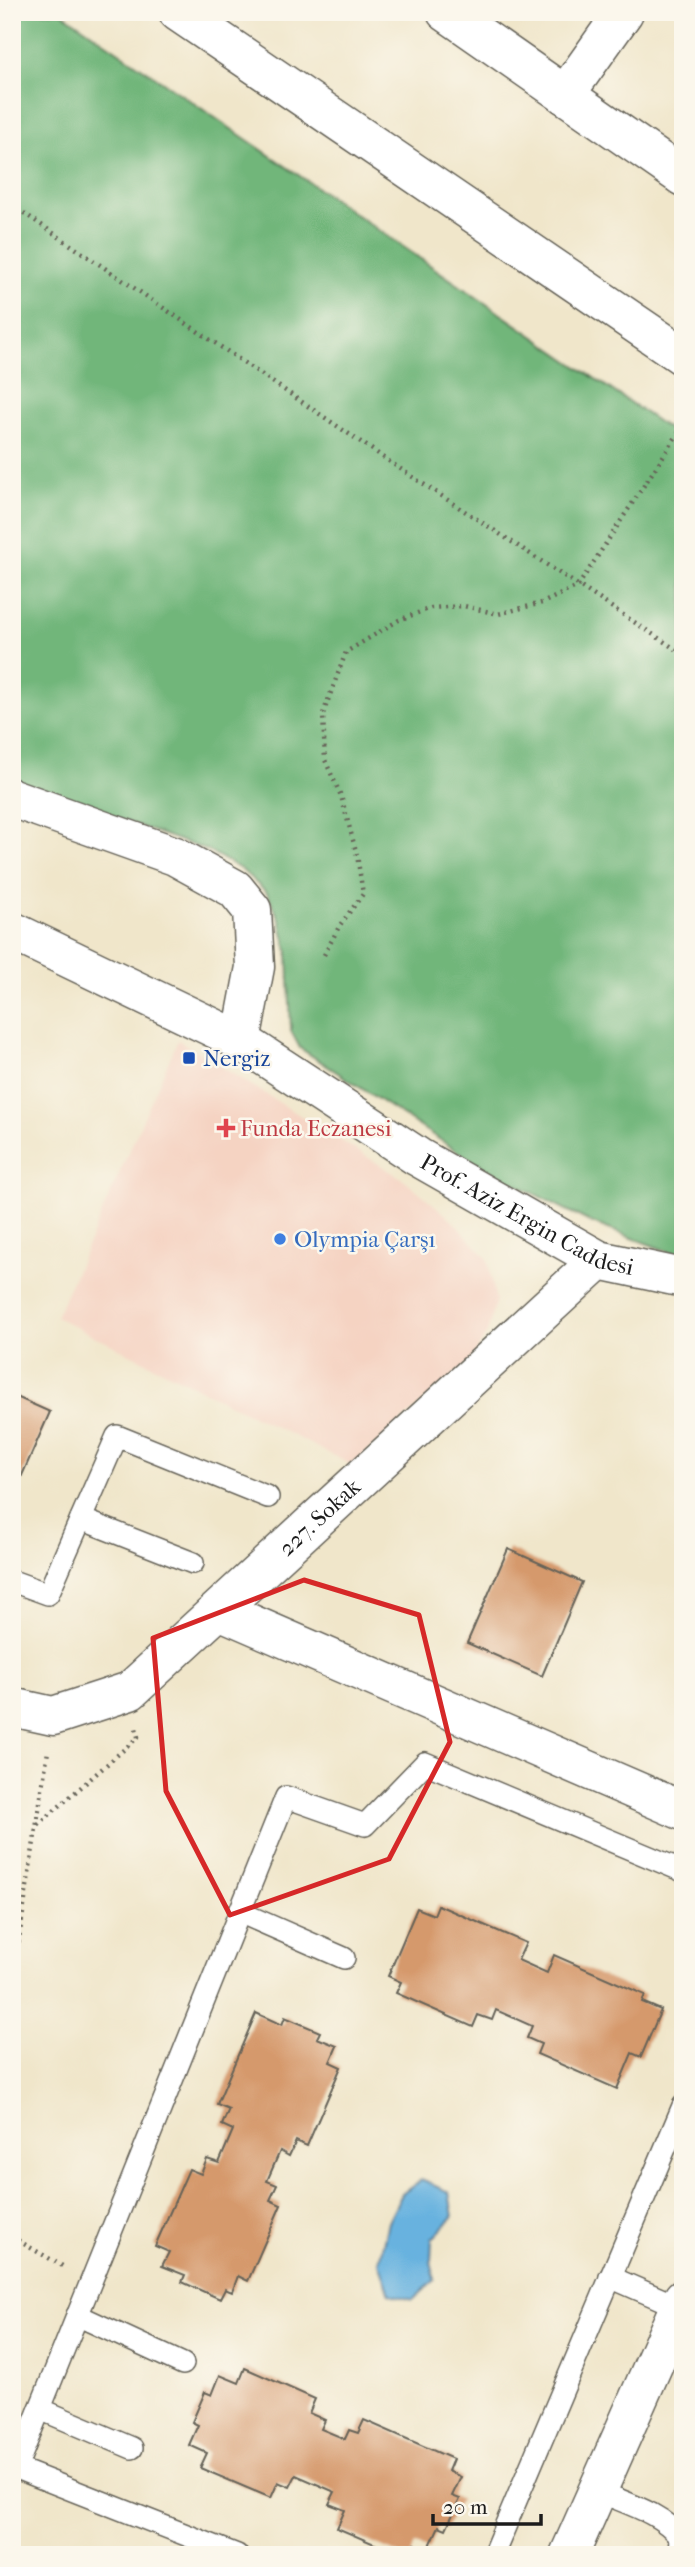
<svg xmlns="http://www.w3.org/2000/svg" width="695" height="2567" viewBox="0 0 695 2567" font-family="'IM FELL French Canon',serif">
	<rect width="100%" height="100%" fill="#fbf7ec"/>
	<filter id="ink" filterUnits="userSpaceOnUse"><feTurbulence type="fractalNoise" baseFrequency=".0143" numOctaves="2"/><feDisplacementMap in="SourceGraphic" scale="14" xChannelSelector="R" yChannelSelector="G"/><feConvolveMatrix kernelMatrix="1 2 1 2 8 2 1 2 1" color-interpolation-filters="sRGB"/></filter>
	<filter id="wash" filterUnits="userSpaceOnUse"><feTurbulence type="fractalNoise" baseFrequency=".00686" numOctaves="4" result="noise"/><feDisplacementMap in="SourceGraphic" scale="28" xChannelSelector="R" yChannelSelector="G"/><feGaussianBlur stdDeviation="1.57" result="paint"/><feColorMatrix in="noise" values="0 0 0 0 0 0 0 0 0 0 0 0 0 0 0 0 0 1.4 0 .05"/><feComposite in="paint" operator="in"/></filter>
	<g filter="url(#wash)">
		<rect width="100%" height="100%" fill="#f0e6ca"/>
		<polygon fill="#f5d3c2" points="178,1040 406,1181 451,1219 487,1258 496,1300 487,1333 471,1360 352,1465 56,1317"/>
		<polygon fill="#71b67a" stroke="#46694b" stroke-width="2" points="12,12 61,12 683,439 683,1257 590,1222 480,1166 300,1048 291,1031 288,952 280,920 267,893 242,870 209,851 12,781"/>
		<polygon fill="#67b2df" stroke="#42677e" stroke-width="2" points="421,2180 449,2192 453,2217 432,2239 431,2261 435,2280 413,2300 390,2294 379,2262 388,2222 402,2194"/>
		<g id="blocks">
			<g fill="#d5996c">
				<polygon points="12,1395 50,1412 12,1498"/>
				<polygon points="508,1549 582,1582 542,1676 467,1643"/>
				<polygon points="438,1905 526,1943 518,1960 547,1973 554,1955 645,1995 642,2002 661,2010 641,2057 632,2053 617,2089 537,2054 541,2044 527,2038 532,2026 496,2010 492,2020 478,2015 473,2027 396,1993 401,1982 388,1976 417,1908 434,1915"/>
				<polygon points="256,2013 282,2025 285,2017 320,2032 317,2038 337,2046 330,2062 341,2067 307,2146 296,2141 289,2156 280,2151 267,2181 277,2185 270,2200 281,2205 248,2281 238,2276 232,2292 225,2289 220,2299 182,2282 185,2275 162,2266 169,2252 155,2246 189,2169 201,2174 207,2159 219,2163 233,2130 222,2125 229,2109 217,2104"/>
				<polygon points="245,2368 315,2399 309,2413 325,2420 321,2429 345,2439 349,2430 358,2433 364,2420 453,2459 448,2471 461,2477 452,2496 460,2499 446,2529 439,2526 428,2550 415,2544 411,2555 400,2555 337,2528 345,2510 329,2504 335,2492 296,2475 290,2487 278,2482 271,2498 200,2468 207,2453 189,2445 198,2425 192,2422 205,2392 212,2395 220,2375 239,2383"/>
			</g>
		</g>
	</g>
	<g filter="url(#ink)">
		<use href="#blocks" fill-opacity="0" stroke="#666359" stroke-width="2"/>
		<g fill="none" stroke-linecap="round" stroke-linejoin="round">
			<g stroke="#666359" stroke-width="24">
				<g id="lane">
					<polyline points="81,1519 193,1563"/>
					<polyline points="12,1581 48,1594 117,1436 268,1497"/>
					<polyline points="239,1912 344,1958"/>
					<polyline points="610,2277 679,2307"/>
					<polyline points="77,2315 183,2364"/>
					<polyline points="40,2409 132,2448"/>
					<path d="M598,2491C625,2503 662,2513 680,2537L679,2555"/>
					<polyline points="237,2555 16,2468 286,1797 365,1825 425,1763 683,1871"/>
					<polyline points="493,2555 683,2106"/>
				</g>
			</g>
			<g stroke="#666359" stroke-width="41">
				<g id="street">
					<polyline points="446,12 683,177"/>
					<polyline points="565,95 624,12"/>
					<polyline points="12,798 175,856 235,889 252,910 255,967 241,1041"/>
					<polyline points="219,1610 683,1811"/>
					<path id="s1" d="M12,1707L53,1716L130,1691L599,1260"/>
					<polyline points="569,2555 683,2298"/>
				</g>
			</g>
			<g stroke="#666359" stroke-width="41">
				<g id="secondary">
					<polyline points="178,12 683,356"/>
					<path id="s2" d="M12,931L241,1041L418,1157L599,1260L683,1278"/>
				</g>
			</g>
			<g stroke="#666359" stroke-width="4.5" stroke-dasharray="2 5" stroke-linecap="butt">
				<polyline points="12,205 399,468 683,654"/>
				<polyline points="324,955 340,925 363,894 357,855 341,796 325,760 323,714 346,652 399,620 431,608 464,606 498,614 542,603 578,586 683,426"/>
				<polyline points="38,1825 138,1737 136,1728"/>
				<polyline points="12,1984 48,1751"/>
				<polyline points="12,2237 66,2268"/>
			</g>
			<use href="#lane" stroke="#fff" stroke-width="21"/>
			<use href="#street" stroke="#fff" stroke-width="38"/>
			<use href="#secondary" stroke="#fff" stroke-width="38"/>
		</g>
	</g>
	<path fill="none" stroke="#d62828" stroke-width="5" stroke-linejoin="round" d="M304,1580L419,1615L450,1742L389,1859L230,1915L166,1791L153,1638Z"/>
	<rect fill="#1a4fb4" stroke="#fbf7ec" stroke-width="2.5" x="182" y="1051" width="14" height="14" rx="3.5"/>
	<path fill="#e0444e" stroke="#fbf7ec" stroke-width="2.5" d="M222.5 1117.5h7v7h7v7h-7v7h-7v-7h-7v-7h7z"/>
	<circle fill="#3f7fe0" stroke="#fbf7ec" stroke-width="2.5" cx="280" cy="1239" r="7"/>
	<g text-anchor="middle" dominant-baseline="central" stroke-width="5" stroke-linejoin="round" paint-order="stroke">
		<g font-size="23" fill="#164399" stroke="#fbf7ec" text-anchor="start">
			<text x="203" y="1058">Nergiz</text>
		</g>
		<g font-size="23" fill="#be3a42" stroke="#fbf7ec" text-anchor="start">
			<text x="240" y="1128">Funda Eczanesi</text>
		</g>
		<g font-size="23" fill="#1c1c1c" stroke="#fbf7ec">
			<text stroke="none"><textPath href="#s2" startOffset="590">Prof. Aziz Ergin Caddesi</textPath></text>
			<text stroke="none"><textPath href="#s1" startOffset="380">227. Sokak</textPath></text>
		</g>
		<g font-size="23" fill="#366cbe" stroke="#fbf7ec" text-anchor="start">
			<text x="294" y="1239">Olympia Çarşı</text>
		</g>
	</g>
	<rect width="695" height="2567" fill="none" stroke="#fbf7ec" stroke-width="42"/>
	<path d="M433 2514v10h108v-10" fill="none" stroke="#1c1c1c" stroke-width="3.5"/>
	<text x="443" y="2514" font-size="21" fill="#1c1c1c" stroke="#fbf7ec" stroke-width="5" paint-order="stroke">20 m</text>
</svg>
